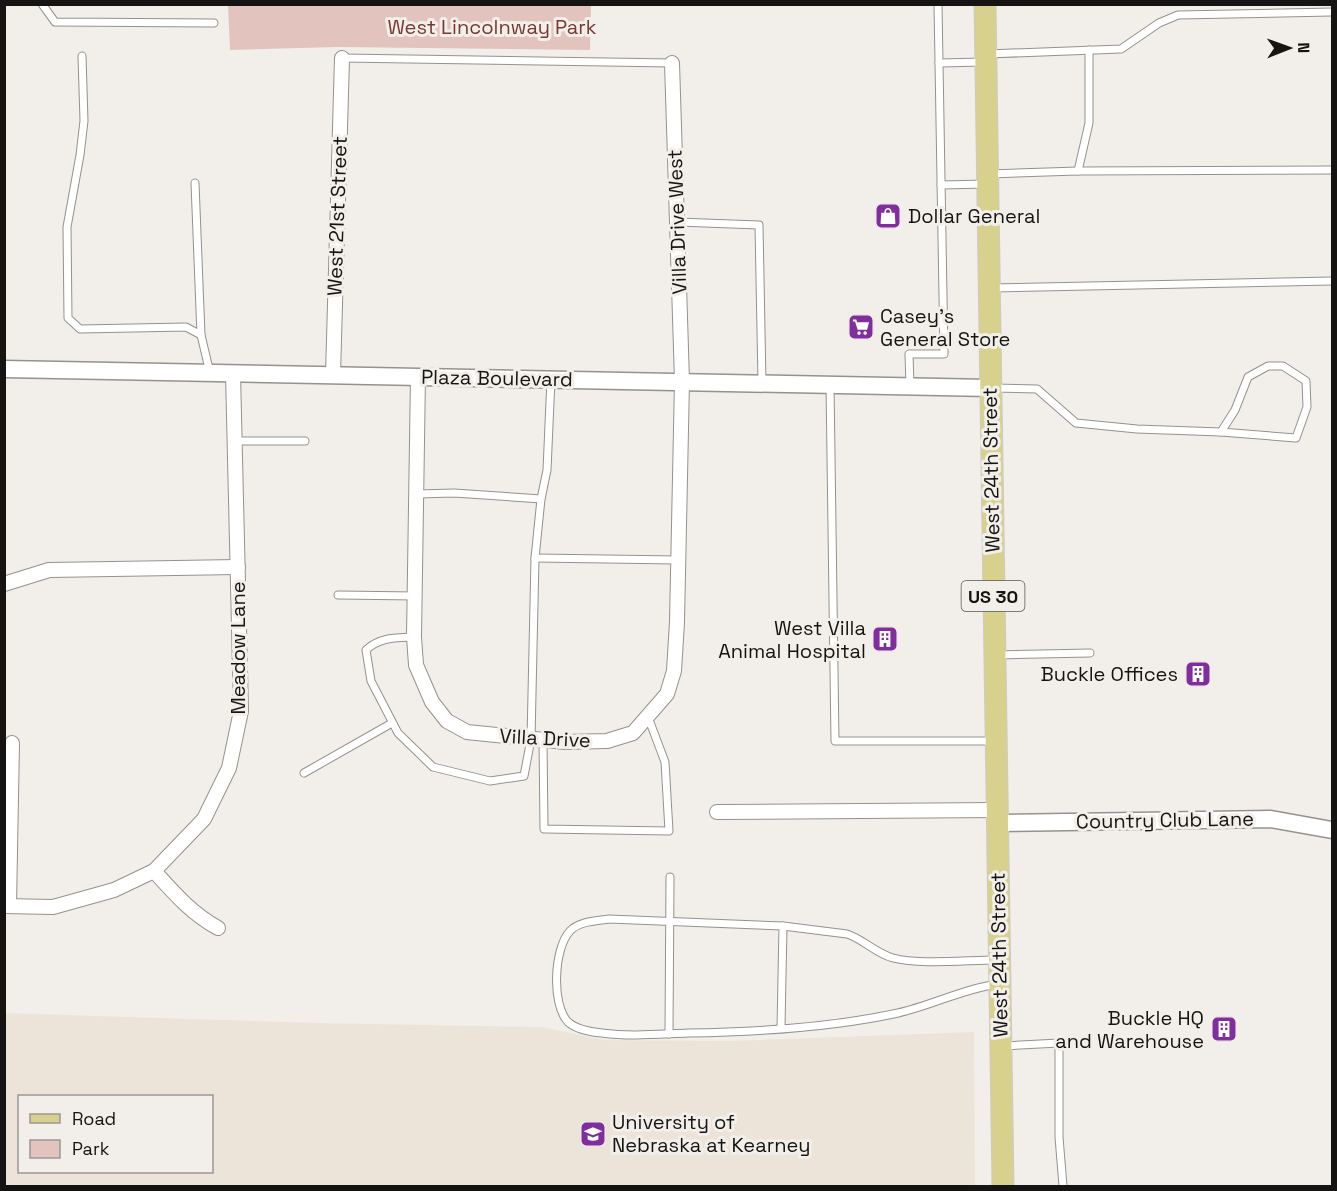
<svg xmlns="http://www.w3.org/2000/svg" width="1337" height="1191" viewBox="0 0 1337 1191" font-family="'Space Grotesk',sans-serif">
	<rect width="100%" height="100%" fill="#f2efea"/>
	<path fill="#ece4d8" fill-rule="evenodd" d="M5,1013L315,1023L542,1027L603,1040L731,1041L974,1032L975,1186H5ZM20,1096H212V1172H20Z"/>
	<polygon fill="#e3c3be" points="228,5 591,5 590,50 337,47 230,50"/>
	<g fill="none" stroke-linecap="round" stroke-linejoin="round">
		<g stroke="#95928d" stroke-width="9">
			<g id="service">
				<polyline points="42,4 55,22 214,23"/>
				<polyline points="988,54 1121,49 1159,23 1178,15 1332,12"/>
				<polyline points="82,56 84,121 80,155 67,227 68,318 80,329 186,327 201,335 210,373"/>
				<polyline points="342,58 672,63"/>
				<polyline points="939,63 984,62"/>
				<polyline points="1078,171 1089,123 1089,50"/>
				<polyline points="989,174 1078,171 1332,170"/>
				<polyline points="195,183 201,335"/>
				<polyline points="941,185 986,184"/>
				<polyline points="677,222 759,225 762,383"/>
				<polyline points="991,288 1332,281"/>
				<polygon points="1268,366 1283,366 1306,381 1307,407 1296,438 1221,432 1235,410 1248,377"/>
				<polyline points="830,385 835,741 993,741"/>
				<polyline points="910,386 909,354 944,354 938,4"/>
				<polyline points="992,388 1037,389 1076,423 1137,429 1221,432"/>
				<polyline points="235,441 305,441"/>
				<polyline points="417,494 454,493 541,499"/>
				<polyline points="535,558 678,560"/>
				<polyline points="338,595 416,596"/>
				<path d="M414,637C395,638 380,637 366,650L371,681L398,733L433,767L490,781L524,776L531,739L535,558L541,499L547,470L551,379"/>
				<polyline points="997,655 1090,653"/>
				<polyline points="543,740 544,829 669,831 665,762 648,717"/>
				<polyline points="304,773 392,723"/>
				<path d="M783,926L847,934C863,939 875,953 893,958C920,965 967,960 997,960"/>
				<path d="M781,1028L783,926L609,919C597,921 579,921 570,931C554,948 551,1004 568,1022C576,1029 591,1032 602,1033C631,1037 660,1034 689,1033C758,1032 829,1028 898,1013C933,1005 962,989 998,984"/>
				<polyline points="669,1034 670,877"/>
				<polyline points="1004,1046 1059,1043 1059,1137 1063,1186"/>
			</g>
		</g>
		<g stroke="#95928d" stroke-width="16">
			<g id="minor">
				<polyline points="333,375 342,58"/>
				<polyline points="418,376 414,637 416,665 432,702 447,721 467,732 565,742 607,741 633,733 667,694 674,671 677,622 682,381 672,63"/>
				<polyline points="4,584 49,570 238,567"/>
				<polyline points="717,812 996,810"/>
				<path d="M154,871C174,893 191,913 218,928"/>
				<polyline points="4,906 53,907 114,890 154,871 204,819 229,768 241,711 233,373"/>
				<polyline points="9,906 12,743"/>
			</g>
		</g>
		<g stroke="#95928d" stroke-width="19">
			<g id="tertiary">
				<polyline points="4,369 990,388"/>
				<polyline points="997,823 1271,819 1332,830"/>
			</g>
		</g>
		<g stroke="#cccbcb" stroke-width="23">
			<polyline id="primary" points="985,4 1003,1186"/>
		</g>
		<use href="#service" stroke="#fff" stroke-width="7"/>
		<use href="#minor" stroke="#fff" stroke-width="14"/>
		<use href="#tertiary" stroke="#fff" stroke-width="16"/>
		<use href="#primary" stroke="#d8d18d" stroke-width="21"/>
	</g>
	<defs>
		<g id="shop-square" transform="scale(1.35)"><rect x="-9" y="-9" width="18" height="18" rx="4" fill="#802d9d" stroke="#f2efea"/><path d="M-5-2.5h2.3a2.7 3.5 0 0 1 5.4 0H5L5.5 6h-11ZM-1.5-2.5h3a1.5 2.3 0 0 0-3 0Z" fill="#fff"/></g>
		<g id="supermarket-square" transform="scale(1.35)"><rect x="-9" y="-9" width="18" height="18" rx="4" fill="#802d9d" stroke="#f2efea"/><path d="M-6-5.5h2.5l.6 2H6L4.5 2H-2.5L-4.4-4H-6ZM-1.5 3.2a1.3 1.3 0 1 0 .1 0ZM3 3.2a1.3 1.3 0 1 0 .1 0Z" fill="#fff"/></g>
		<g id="building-square" transform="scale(1.35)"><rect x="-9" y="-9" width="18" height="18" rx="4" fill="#802d9d" stroke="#f2efea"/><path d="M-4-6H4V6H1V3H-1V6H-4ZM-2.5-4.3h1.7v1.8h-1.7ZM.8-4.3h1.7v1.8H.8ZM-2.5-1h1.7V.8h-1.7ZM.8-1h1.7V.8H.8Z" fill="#fff"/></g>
		<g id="university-square" transform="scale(1.35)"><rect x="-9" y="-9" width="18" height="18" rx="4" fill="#802d9d" stroke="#f2efea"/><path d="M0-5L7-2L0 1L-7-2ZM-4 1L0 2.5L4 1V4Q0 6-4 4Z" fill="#fff"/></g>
	</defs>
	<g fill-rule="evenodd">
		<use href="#shop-square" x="888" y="216"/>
		<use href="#supermarket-square" x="861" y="327"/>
		<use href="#building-square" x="885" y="639"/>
		<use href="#building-square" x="1198" y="674"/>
		<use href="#building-square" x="1224" y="1029"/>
		<use href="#university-square" x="593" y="1134"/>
	</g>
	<g text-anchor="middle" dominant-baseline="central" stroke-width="6" stroke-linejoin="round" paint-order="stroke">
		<rect fill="#f2efea" stroke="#575653" stroke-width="1.5" x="961.5" y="581" width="63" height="30" rx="4.5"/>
		<g font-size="18" font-weight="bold" fill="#151412">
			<text x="993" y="596">US 30</text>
		</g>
		<g font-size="20" fill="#78382f" stroke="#f2efea">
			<text x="492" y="27">West Lincolnway Park</text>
		</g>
		<g font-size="20" fill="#151412" stroke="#f2efea">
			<text transform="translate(337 216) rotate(-88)">West 21st Street</text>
			<text transform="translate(677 222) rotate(-92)">Villa Drive West</text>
			<text transform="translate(497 378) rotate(1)">Plaza Boulevard</text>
			<text transform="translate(991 470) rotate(-91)">West 24th Street</text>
			<text transform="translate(238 648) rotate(-90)">Meadow Lane</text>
			<text transform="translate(545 738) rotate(3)">Villa Drive</text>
			<text transform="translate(1165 820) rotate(-1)">Country Club Lane</text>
			<text transform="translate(999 955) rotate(-91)">West 24th Street</text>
		</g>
		<g font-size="20" fill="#151412" stroke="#f2efea" text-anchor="start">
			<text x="908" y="216">Dollar General</text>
			<text x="880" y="316">Casey's<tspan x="880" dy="23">General Store</tspan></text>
			<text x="866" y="628" text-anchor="end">West Villa<tspan x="866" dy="23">Animal Hospital</tspan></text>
			<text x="1178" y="674" text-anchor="end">Buckle Offices</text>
			<text x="1204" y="1018" text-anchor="end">Buckle HQ<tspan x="1204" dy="23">and Warehouse</tspan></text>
			<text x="612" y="1122">University of<tspan x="612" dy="23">Nebraska at Kearney</tspan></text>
		</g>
	</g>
	<rect width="1337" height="1191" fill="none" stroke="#151412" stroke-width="12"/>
	<rect x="18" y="1095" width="195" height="78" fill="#f2efea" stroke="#9a9794" stroke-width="1.5"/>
	<rect x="30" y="1114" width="30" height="9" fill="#d8d18d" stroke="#9a9794" stroke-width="1.5"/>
	<text x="72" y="1125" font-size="18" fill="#151412">Road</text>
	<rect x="30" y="1140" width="30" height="18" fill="#e3c3be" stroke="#9a9794" stroke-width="1.5"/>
	<text x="72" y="1155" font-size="18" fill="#151412">Park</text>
	<g transform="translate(1289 48) rotate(89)" stroke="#f2efea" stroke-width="4.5" paint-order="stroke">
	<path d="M0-4.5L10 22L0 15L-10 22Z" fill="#151412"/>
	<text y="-9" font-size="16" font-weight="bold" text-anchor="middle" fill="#151412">N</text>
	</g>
</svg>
